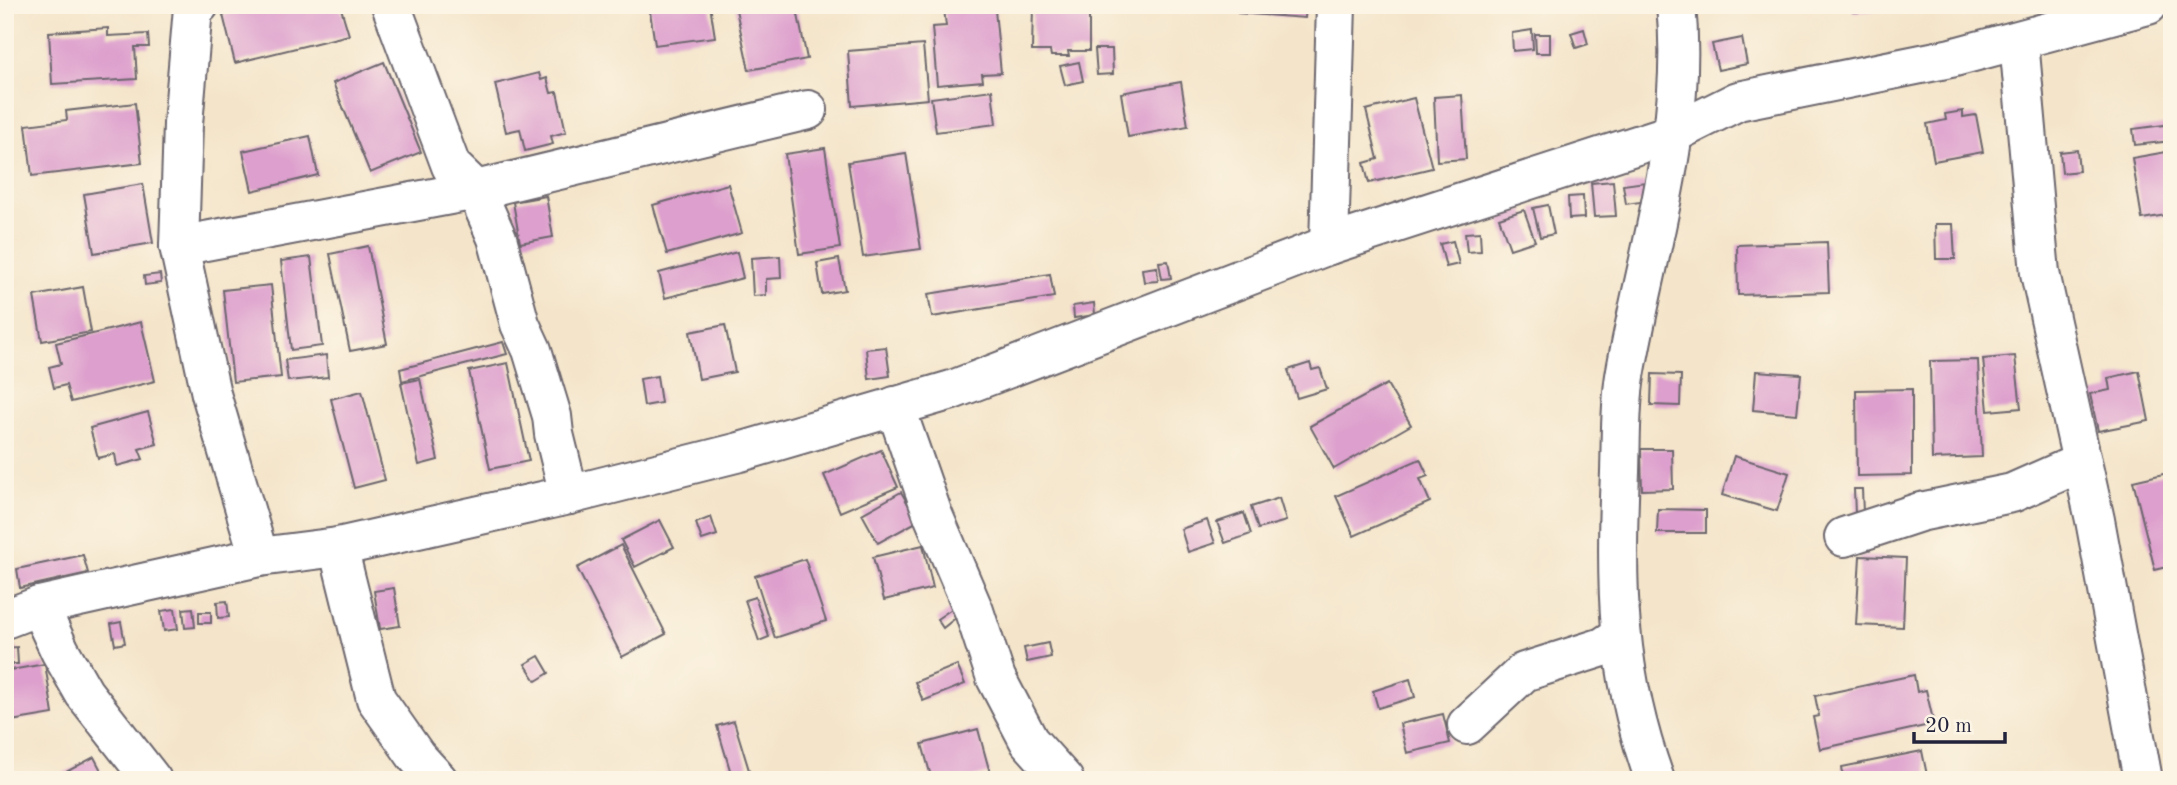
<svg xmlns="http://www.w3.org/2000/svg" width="2177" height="785" viewBox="0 0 2177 785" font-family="'Old Standard TT',serif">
	<rect width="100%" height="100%" fill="#fcf5e5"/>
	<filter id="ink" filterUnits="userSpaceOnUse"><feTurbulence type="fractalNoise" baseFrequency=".0143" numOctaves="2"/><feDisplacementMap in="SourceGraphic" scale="14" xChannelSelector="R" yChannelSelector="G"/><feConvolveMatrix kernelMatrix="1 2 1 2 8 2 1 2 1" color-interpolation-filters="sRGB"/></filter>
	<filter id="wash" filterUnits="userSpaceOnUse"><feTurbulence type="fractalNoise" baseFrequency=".00686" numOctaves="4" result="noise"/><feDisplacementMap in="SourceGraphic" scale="28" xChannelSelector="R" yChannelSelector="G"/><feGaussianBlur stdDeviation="1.57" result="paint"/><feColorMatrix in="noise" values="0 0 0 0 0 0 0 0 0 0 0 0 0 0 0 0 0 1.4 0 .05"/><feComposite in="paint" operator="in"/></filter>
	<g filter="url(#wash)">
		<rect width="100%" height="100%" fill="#f4e5ca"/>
		<g id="blocks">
			<g fill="#dd9fcd">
				<polygon points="262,5 340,5 349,35 235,63 223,15"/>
				<polygon points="649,5 710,5 715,37 655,45"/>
				<polygon points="735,5 796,5 807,59 749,70"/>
				<polygon points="957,5 978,5 978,11 995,10 1001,73 982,74 983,81 937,85 932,27 946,26 944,9 957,8"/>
				<polygon points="1033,5 1089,5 1089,51 1068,51 1069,56 1051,56 1050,51 1032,51"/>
				<polygon points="1239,5 1306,5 1305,18 1238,13"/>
				<polygon points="1853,5 1877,5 1878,11 1853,12"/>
				<polygon points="108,28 108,36 148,34 149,47 135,47 137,79 52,84 49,32"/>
				<polygon points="1584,29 1588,44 1576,48 1571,33"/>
				<polygon points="1532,30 1533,49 1513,51 1512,33"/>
				<polygon points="1535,34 1550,34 1550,53 1536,53"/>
				<polygon points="1742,38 1747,64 1718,70 1712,44"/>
				<polygon points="923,45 928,99 852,106 848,51"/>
				<polygon points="1095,49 1112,49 1113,74 1097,75"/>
				<polygon points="384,62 421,152 370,173 333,83"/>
				<polygon points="1079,62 1083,81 1065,85 1060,66"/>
				<polygon points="539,73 541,80 547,78 551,93 557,92 566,132 551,136 553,144 525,151 520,129 506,132 495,84"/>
				<polygon points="1181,82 1188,126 1128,137 1121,93"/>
				<polygon points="5,88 14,129 5,131"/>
				<polygon points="992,90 996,124 936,132 931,98"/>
				<polygon points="1462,95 1466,159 1437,161 1434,97"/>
				<polygon points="1414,98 1432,168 1369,183 1364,163 1378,159 1366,110"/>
				<polygon points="135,103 142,163 32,176 26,125 67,120 66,111"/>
				<polygon points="1963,111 1963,117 1976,115 1983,152 1934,161 1927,124 1946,120 1945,114"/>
				<polygon points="2172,124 2172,141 2135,145 2133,129"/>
				<polygon points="310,136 318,175 252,191 243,151"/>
				<polygon points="825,148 840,248 799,254 785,154"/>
				<polygon points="2077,150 2079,171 2062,173 2060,152"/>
				<polygon points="2172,151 2172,214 2142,219 2132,158"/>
				<polygon points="906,153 921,249 863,257 848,162"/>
				<polygon points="1613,181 1616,216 1594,217 1591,183"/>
				<polygon points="1645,182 1648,201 1626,204 1623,185"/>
				<polygon points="143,184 153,243 94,253 84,194"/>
				<polygon points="728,184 742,233 667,254 653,205"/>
				<polygon points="546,196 553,237 520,243 513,202"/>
				<polygon points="1583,196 1584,218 1569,219 1568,197"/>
				<polygon points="1548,205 1554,234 1540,237 1533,208"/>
				<polygon points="1524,210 1535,241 1510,249 1499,218"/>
				<polygon points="1935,224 1953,224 1955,259 1936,259"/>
				<polygon points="1480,232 1481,251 1467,252 1465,233"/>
				<polygon points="1453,241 1459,264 1446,267 1440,244"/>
				<polygon points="1827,242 1829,292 1738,295 1737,245"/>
				<polygon points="368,246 387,344 350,351 330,254"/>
				<polygon points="737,252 743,278 665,298 659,273"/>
				<polygon points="780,256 781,278 766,279 766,295 753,296 751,258"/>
				<polygon points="311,257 322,346 291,350 281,261"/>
				<polygon points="839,259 845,290 822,294 817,263"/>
				<polygon points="1168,261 1171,278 1162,279 1159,262"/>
				<polygon points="1157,267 1158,281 1144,282 1142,269"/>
				<polygon points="160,274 161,283 145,285 144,276"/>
				<polygon points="1050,274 1054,297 932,317 928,294"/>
				<polygon points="271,285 281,377 233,382 223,290"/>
				<polygon points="83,287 91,332 42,341 34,296"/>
				<polygon points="1094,303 1095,315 1074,318 1073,306"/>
				<polygon points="141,322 155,381 71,402 66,385 54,388 49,367 61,364 56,343"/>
				<polygon points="725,325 735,372 699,379 690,332"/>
				<polygon points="503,342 507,354 402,381 400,369"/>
				<polygon points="886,347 890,376 869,379 866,349"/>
				<polygon points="326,355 328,377 288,381 285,360"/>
				<polygon points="2015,356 2021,408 1988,411 1983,359"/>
				<polygon points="1978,360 1982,457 1932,459 1930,361"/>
				<polygon points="508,363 529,461 490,469 469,371"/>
				<polygon points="1310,363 1312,370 1320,368 1327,389 1297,398 1288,370"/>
				<polygon points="1756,371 1801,374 1797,414 1753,410"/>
				<polygon points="2139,371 2149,421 2098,431 2090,394 2110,390 2108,378"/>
				<polygon points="1652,374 1681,375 1680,406 1651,405"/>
				<polygon points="657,376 661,403 644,406 640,379"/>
				<polygon points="420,379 438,460 419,465 401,383"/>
				<polygon points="1387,384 1411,425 1334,469 1310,426"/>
				<polygon points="1912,389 1912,475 1857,476 1856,390"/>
				<polygon points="362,391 385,480 354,488 331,399"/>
				<polygon points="148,412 157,444 139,449 143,459 117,466 115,454 98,458 90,428"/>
				<polygon points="1641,449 1672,449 1673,489 1642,490"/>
				<polygon points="881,450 898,487 840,512 824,475"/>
				<polygon points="1734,456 1789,473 1777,511 1722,495"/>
				<polygon points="1420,459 1428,476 1420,479 1430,502 1354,536 1336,496"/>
				<polygon points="2172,472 2172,566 2155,570 2133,481"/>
				<polygon points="1854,489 1862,489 1863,513 1855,514"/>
				<polygon points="901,492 918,521 878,543 862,514"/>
				<polygon points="1279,498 1286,521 1258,529 1251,507"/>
				<polygon points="1658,509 1706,510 1706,533 1657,533"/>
				<polygon points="1244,513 1251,534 1225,543 1217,522"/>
				<polygon points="711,517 717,535 702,540 696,523"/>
				<polygon points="660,520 674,547 635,567 621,540"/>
				<polygon points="1207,520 1215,543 1188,552 1181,529"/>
				<polygon points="621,545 666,634 622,657 577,568"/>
				<polygon points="923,545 933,588 884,600 873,557"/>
				<polygon points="83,555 88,573 20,588 17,569"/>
				<polygon points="1860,556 1906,558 1903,627 1856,625"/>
				<polygon points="805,559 826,621 775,638 755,576"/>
				<polygon points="394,588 400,626 380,629 374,591"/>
				<polygon points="755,597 769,637 759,641 745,600"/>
				<polygon points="227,601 229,617 218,618 217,602"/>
				<polygon points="193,608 195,627 185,628 183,609"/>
				<polygon points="953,608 959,615 943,628 937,619"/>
				<polygon points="175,609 178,629 164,631 161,611"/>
				<rect x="199" y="612" width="12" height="11"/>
				<polygon points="121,622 125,643 115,645 111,624"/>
				<polygon points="1048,643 1051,657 1027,662 1024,648"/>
				<polygon points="17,647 18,664 7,664 6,648"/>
				<polygon points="539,656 549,673 536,681 525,664"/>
				<polygon points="45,664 53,714 5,722 5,671"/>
				<polygon points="957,665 965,684 923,701 915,682"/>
				<polygon points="1914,675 1917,692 1926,690 1934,724 1820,749 1813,717 1819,716 1815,696"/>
				<polygon points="1410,679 1415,697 1378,708 1373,691"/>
				<polygon points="1443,714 1450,743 1407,753 1400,724"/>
				<polygon points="734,721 752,780 733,780 717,726"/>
				<polygon points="978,729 990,773 964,780 932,780 922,744"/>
				<polygon points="1922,751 1928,780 1844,780 1842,767"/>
				<polygon points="94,757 106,780 51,780"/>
			</g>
		</g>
	</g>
	<g filter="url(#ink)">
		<use href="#blocks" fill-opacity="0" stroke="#6c666d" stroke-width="2"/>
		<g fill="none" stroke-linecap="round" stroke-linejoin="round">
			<g stroke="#6c666d" stroke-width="42">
				<g id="minor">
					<polyline points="199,5 193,8 183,124 179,246 211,394 259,557"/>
					<polyline points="391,5 451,166 476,190 497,238 520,324 532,350 552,416 554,434 569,495"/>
					<polyline points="2019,41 2040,273 2095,520 2143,780"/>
					<polyline points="1329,245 1336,5"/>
					<polyline points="179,246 476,190 808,110"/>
					<polyline points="895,406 933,515 974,611 996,678 1029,741 1064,780"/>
					<polyline points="1844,537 1920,512 2012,493 2082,462"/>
					<polyline points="338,547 376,699 416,756 438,780"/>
					<polyline points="39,606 60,651 84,693 152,780"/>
					<polyline points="5,619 39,606 259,557 338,547 569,495 740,452 952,390 1329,245 1674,133 1738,101 1951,58 2148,5"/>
					<polyline points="1467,725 1524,672 1603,647 1621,635"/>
					<path d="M1655,780C1616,672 1615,585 1620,472C1621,441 1620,407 1625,376C1646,254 1689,131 1676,5"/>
				</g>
			</g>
			<use href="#minor" stroke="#fff" stroke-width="38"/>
		</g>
	</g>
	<rect width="2177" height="785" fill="none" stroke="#fcf5e5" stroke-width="28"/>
	<path d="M1914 732v10h91v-10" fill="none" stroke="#22223b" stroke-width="3.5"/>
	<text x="1925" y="732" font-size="21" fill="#22223b" stroke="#fcf5e5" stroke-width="5" paint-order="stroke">20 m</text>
</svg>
